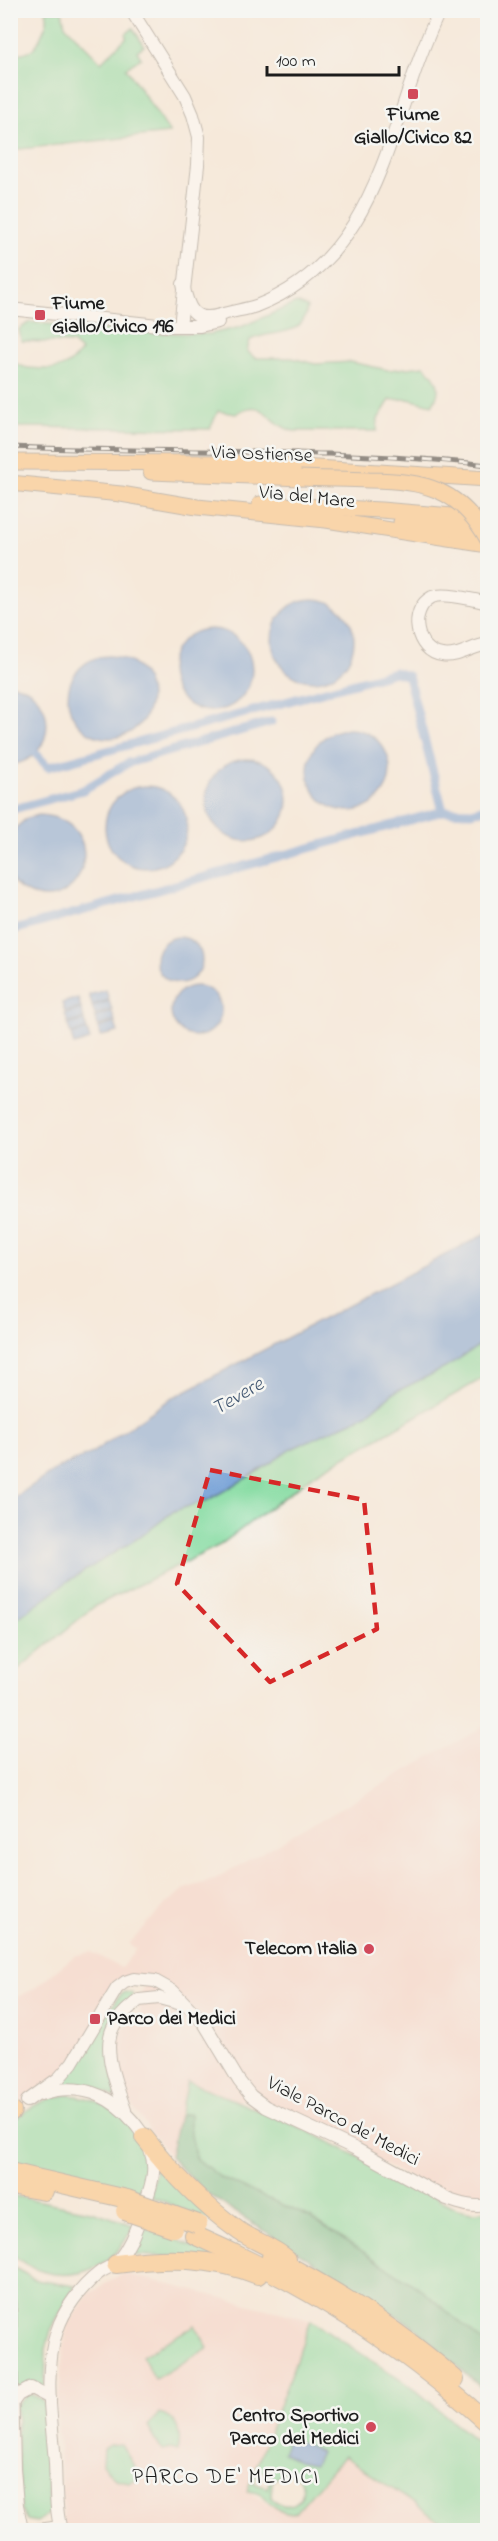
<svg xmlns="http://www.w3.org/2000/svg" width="498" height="2541" viewBox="0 0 498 2541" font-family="'Indie Flower',sans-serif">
	<rect width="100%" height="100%" fill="#f6f6f2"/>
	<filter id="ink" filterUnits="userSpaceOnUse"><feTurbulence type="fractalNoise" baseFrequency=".0167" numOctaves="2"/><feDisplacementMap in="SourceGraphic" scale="12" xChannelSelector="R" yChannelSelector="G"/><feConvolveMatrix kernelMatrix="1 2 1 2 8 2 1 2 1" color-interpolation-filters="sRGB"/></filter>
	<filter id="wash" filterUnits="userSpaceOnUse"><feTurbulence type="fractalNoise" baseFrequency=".008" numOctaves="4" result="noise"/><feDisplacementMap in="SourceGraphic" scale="24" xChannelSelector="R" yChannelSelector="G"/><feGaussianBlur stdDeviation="1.35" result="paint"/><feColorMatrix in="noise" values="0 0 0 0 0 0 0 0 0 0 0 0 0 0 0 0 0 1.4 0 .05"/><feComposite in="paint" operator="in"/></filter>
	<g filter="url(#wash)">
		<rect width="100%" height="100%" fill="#f5e9da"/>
		<g fill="#f7d1c7">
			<polygon points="487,1725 487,2205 461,2204 251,2096 237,2101 187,2081 170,2157 130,2104 122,2079 116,2048 121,2032 130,2020 140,2013 139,2000 146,1981 117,1988 72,2063 27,2101 11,2107 11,2000 34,1989 74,1956 91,1952 121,1968 136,1949 129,1944 164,1906 185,1889 213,1880"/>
			<polygon points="123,2273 311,2320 247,2491 285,2514 294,2514 344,2456 453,2530 66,2530 63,2522 57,2412 66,2327 89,2294"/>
		</g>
		<g fill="#83dba0" stroke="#507c5e" stroke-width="1.5" fill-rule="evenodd">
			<path d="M46,11H62L65,25L101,62L126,38V34L133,28L144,46L137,51L141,58L126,68L170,133L11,150L10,91L14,54C31,53 36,49 42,34C46,25 49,21 46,11Z"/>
			<path d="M296,303L307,307C304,340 273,328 250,340L247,351L255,358H292L315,364L351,362L388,370L424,366C438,378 443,389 432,405L408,399L390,400L378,419L377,431H293C268,425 264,394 236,414L218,411L210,429L11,427V362C17,363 23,368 29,368C53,370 66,372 81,351L72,343L21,341L19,329L30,322L122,332L210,334L241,327Z"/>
			<polygon points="487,1340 487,1376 315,1474 220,1545 95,1606 11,1675 10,1623 68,1581 143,1535 174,1511 208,1500 260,1470 291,1449 367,1414 393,1393 444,1368"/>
			<path d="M125,1992L132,1993L133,1998L109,2029L116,2098C96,2086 78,2086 56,2085L120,1995Z"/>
			<polygon points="187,2081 311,2132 457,2209 473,2212 487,2211 487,2393 416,2328 206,2193 170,2157"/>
			<path d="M67,2095C105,2097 144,2123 148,2165C149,2173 145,2184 143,2192L98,2180L11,2162L10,2123C29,2107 43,2099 67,2095Z"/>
			<polygon points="157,2163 212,2221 150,2196"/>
			<path d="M10,2195L95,2212L133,2225C113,2277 52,2291 11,2253Z"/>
			<polygon points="140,2228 156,2231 223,2259 132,2255"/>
			<polygon points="11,2266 36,2280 75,2286 51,2330 46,2349 45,2389 31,2383 16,2389 15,2306"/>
			<path d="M311,2320L417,2391L487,2451V2530H453L344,2456L294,2514C275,2513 274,2504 261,2495C257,2492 251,2492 247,2491ZM259,2470L272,2474L267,2488L254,2483ZM284,2472C299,2473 306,2483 301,2497C291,2509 280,2508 271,2496L272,2481Z"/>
			<polygon points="195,2325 208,2348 155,2379 142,2356"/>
			<polygon points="29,2394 42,2399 46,2408 49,2513 37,2522 27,2520 21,2510 16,2405"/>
			<path d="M159,2413C178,2417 182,2435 178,2451L171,2449L162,2451L148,2427Z"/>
			<polygon points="121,2444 141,2478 129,2482 115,2479 102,2464 103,2449 109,2445"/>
		</g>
		<polygon fill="#6abb86" stroke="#436c51" stroke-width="1.5" points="190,2114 190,2135 196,2158 221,2178 310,2217 422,2290 487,2345 487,2393 416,2328 206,2193 170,2157 179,2115"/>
		<g fill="#6e9cd6" stroke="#455c79" stroke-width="1.5">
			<circle cx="313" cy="640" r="41"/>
			<circle cx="211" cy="670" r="41"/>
			<circle cx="109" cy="697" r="41"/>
			<path d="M11,684C59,690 59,760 10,765Z"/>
			<circle cx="349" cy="770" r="41"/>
			<circle cx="247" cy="800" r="41"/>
			<circle cx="146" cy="827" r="41"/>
			<path d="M39,815C110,818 88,912 33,895C24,892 16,887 11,879V832L27,818Z"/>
			<circle cx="179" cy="960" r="23"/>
			<circle cx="196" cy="1011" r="25"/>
			<polygon points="106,990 109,1000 92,1005 89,995"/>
			<polygon points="78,998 81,1008 65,1012 62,1003"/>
			<polygon points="109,1001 112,1010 95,1015 92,1006"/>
			<polygon points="81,1009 84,1019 68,1023 65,1014"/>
			<polygon points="112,1012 115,1021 98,1026 95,1017"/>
			<polygon points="84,1020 87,1029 71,1034 68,1025"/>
			<polygon points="115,1023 118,1032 101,1036 98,1028"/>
			<polygon points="87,1030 90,1040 74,1045 71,1035"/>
			<polygon points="487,1233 487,1340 445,1368 393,1393 367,1414 291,1449 260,1470 208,1500 174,1511 143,1535 68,1581 11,1623 11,1500 60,1467 90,1454 172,1398"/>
			<polygon points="289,2440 305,2443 320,2452 314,2464 298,2461 283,2452"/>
		</g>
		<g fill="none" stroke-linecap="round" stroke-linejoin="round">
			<g stroke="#6e9cd6" stroke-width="9">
				<polyline points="36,754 48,767 395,672 408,676 443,811 472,812 488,807"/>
				<polyline points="10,810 83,790 128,763 271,722"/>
				<polyline points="10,931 443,811"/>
			</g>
		</g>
	</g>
	<g filter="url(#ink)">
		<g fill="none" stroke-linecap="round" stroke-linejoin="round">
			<g stroke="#88827b" stroke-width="14">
				<g id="minor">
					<polyline points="131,10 185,96 193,115 199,137 198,165 180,326"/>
					<path d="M183,284C188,308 193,323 220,315C232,311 244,310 256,306C385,256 387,117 440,10"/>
					<polyline points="10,309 167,326 200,326 218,322"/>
					<path d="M488,603C475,600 443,592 432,597C407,610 416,652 442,655C458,658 472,646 488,644"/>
					<path d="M42,2094C63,2086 89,2088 108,2100C131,2114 156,2144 153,2173C152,2187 146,2200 142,2213C135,2231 130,2246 118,2261C113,2267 105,2268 99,2273C81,2287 64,2309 57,2331C43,2372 52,2420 55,2463C56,2485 55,2509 61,2530"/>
					<path d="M27,2101L59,2078L72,2063L117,1988L125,1982L134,1979L155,1981L173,1991L204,2023L239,2081L251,2096L266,2107L356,2149L447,2199C460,2204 473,2208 488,2205"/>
					<path d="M125,2110C117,2086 100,2047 115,2024C121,2014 130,2007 139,2000L159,1998L185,2005"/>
					<polyline points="10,2294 14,2468 17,2505 22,2530"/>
					<polyline points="13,2402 18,2395 31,2388 50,2398"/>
					<polyline points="37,2530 60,2527"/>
				</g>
			</g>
			<g stroke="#88827b" stroke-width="17">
				<g id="major">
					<polyline points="10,462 237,463 488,479"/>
					<polyline points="151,472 300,478"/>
					<polyline points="10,483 121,494 197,507 326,520 488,545"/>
					<polyline points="260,504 381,510 488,519"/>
					<polyline points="401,522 488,533"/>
				</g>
			</g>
			<g stroke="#88827b" stroke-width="20">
				<g id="highway">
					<polyline points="10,2112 12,2111"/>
					<path d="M144,2137C171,2172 203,2205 239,2231C254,2241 273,2247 287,2259"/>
					<polyline points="10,2172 127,2199"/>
					<polyline points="10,2185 44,2191"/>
					<path d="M194,2235C306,2284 396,2341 488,2423"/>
					<path d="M271,2257C337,2290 400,2331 455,2379"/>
					<path d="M116,2264C165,2257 212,2257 258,2275"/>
				</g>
			</g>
			<use href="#minor" stroke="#fff" stroke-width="12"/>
			<use href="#major" stroke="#fdbc6f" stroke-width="15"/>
			<use href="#highway" stroke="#fdbc6f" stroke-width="18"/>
			<g stroke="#1c1c1c" stroke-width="5">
				<path id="rail" d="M10,447C169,453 329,448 488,465"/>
			</g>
			<use href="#rail" stroke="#f6f6f2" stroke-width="3" stroke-dasharray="9" stroke-linecap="butt"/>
			<g stroke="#88827b" stroke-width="17" stroke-linecap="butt">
				<path id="major-bridge" d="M300,478C323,479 346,479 369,480C425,481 459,488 488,540"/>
			</g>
			<g stroke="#88827b" stroke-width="20" stroke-linecap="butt">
				<g id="highway-bridge">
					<polyline points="127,2199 198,2224"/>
					<polyline points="125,2211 174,2228"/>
				</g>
			</g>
			<use href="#major-bridge" stroke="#fdbc6f" stroke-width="15"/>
			<use href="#highway-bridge" stroke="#fdbc6f" stroke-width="18"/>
		</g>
	</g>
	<path d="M0 0H498V2541H0ZM210,1470L364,1500L377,1629L270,1682L177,1584Z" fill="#f5e9da" fill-opacity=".55" fill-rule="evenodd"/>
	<path fill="none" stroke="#d62828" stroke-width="4.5" stroke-dasharray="12 8" stroke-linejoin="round" d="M210,1470L364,1500L377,1629L270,1682L177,1584Z"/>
	<g fill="#d1495b" stroke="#f6f6f2" stroke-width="2">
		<rect x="407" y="88" width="12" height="12" rx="3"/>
		<rect x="34" y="309" width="12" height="12" rx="3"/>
		<circle cx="369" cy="1949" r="6"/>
		<rect x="89" y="2013" width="12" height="12" rx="3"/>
		<circle cx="371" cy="2427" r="6"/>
	</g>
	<g text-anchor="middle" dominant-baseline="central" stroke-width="5" stroke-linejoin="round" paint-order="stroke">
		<g font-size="20" font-weight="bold" fill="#1c1c1c" stroke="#f6f6f2" text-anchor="start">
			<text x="413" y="115" text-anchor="middle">Fiume<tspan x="413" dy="23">Giallo/Civico 82</tspan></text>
			<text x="52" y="304">Fiume<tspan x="52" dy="23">Giallo/Civico 196</tspan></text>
			<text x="357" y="1949" text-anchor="end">Telecom Italia</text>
			<text x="107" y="2019">Parco dei Medici</text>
			<text x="359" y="2416" text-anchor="end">Centro Sportivo<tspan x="359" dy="23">Parco dei Medici</tspan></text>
		</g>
		<g font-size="20" fill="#1c1c1c" stroke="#f6f6f2">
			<text transform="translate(262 455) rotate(2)">Via Ostiense</text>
			<text transform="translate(307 498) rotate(6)">Via del Mare</text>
			<text transform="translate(343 2122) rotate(28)">Viale Parco de' Medici</text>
		</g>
		<g font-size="21" font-style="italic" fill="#415670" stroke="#f6f6f2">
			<text transform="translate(238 1397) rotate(-30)">Tevere</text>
		</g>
		<g font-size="21" letter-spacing="1.5" fill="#1c1c1c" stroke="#f6f6f2">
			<text x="226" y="2478">PARCO DE' MEDICI</text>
		</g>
	</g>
	<rect width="498" height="2541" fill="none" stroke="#f6f6f2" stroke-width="36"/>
	<path d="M267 66v9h132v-9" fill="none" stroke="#1c1c1c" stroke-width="3"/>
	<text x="276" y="66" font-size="18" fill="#1c1c1c" stroke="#f6f6f2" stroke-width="4.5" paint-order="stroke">100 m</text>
</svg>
